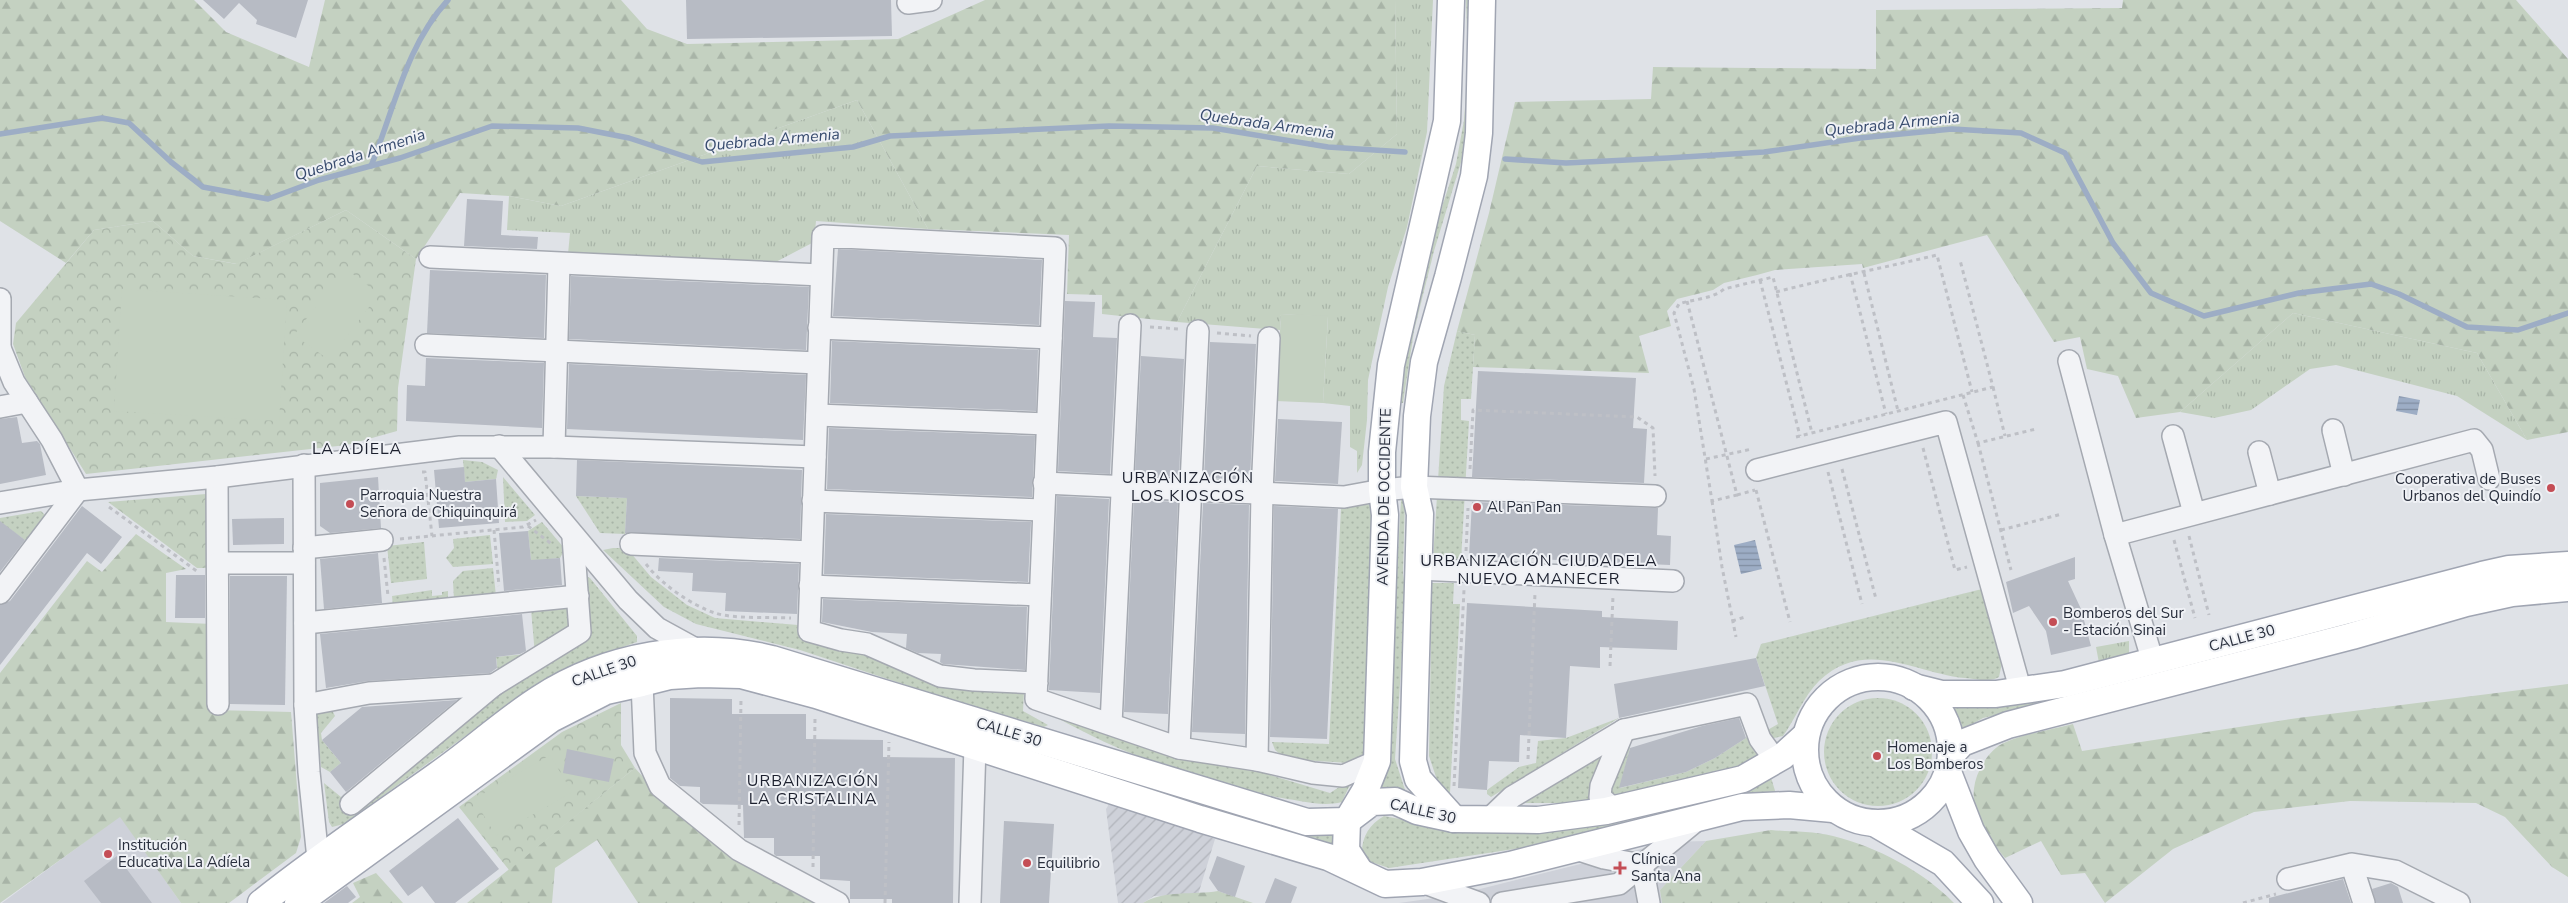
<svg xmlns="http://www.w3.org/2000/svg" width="2568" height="903" viewBox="0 0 2568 903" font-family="'Nunito Sans',sans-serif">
	<defs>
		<pattern id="industrial-furrows" width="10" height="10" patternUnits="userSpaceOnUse" patternTransform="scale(1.25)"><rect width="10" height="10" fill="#ced1d9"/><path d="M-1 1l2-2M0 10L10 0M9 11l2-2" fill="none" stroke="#b1b4bb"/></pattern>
		<pattern id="grass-tufts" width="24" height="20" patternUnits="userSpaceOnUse" patternTransform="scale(1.25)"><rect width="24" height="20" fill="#c4d1c1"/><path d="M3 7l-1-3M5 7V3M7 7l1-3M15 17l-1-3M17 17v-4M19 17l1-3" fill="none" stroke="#a8b4a7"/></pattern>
		<pattern id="forest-firs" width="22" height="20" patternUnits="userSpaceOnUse" patternTransform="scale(1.25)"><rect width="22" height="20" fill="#c4d1c1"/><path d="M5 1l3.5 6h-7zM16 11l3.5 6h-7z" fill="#a8b4a7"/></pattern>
		<pattern id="park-crowns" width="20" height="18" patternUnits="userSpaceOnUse" patternTransform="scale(1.25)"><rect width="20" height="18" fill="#c4d1c1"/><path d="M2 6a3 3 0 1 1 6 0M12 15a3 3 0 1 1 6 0" fill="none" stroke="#a8b4a7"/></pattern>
		<pattern id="garden-dots" width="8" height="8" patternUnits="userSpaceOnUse" patternTransform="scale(1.25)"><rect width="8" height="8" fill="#c4d1c1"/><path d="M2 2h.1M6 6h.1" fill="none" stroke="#a8b4a7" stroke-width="1.8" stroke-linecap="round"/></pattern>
		<pattern id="water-rules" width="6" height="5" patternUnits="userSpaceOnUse" patternTransform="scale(1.25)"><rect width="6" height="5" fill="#9dadc5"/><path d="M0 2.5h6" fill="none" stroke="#808da1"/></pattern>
	</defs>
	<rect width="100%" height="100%" fill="#dfe2e7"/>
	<g fill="#ced1d9">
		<polygon points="120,816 181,903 2,903"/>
		<polygon points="1706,841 1660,890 1662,903 1399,903 1456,895 1669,842"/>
	</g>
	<polygon fill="url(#industrial-furrows)" points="1110,803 1215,839 1198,895 1154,896 1143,903 1118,903 1106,809"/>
	<g fill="url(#grass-tufts)">
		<polygon points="1395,0 1433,0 1427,132 1407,227 1388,287 1368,380 1367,420 1362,465 1357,473 1357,451 1350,447 1350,406 1323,403 1328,317 1281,314 1280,330 1177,322 1257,166 1349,174 1397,134"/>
		<polygon points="857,100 928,229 816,221 814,242 770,265 568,254 570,233 507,230 509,196 561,206"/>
		<polygon points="2293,313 2477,353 2527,440 2457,396 2336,365 2310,369 2251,410 2214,418 2180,412"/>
		<polygon points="2129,641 2129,654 2099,663 2096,647"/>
	</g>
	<g fill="url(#forest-firs)">
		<polygon points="0,0 194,0 226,32 309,67 325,0 621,0 647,29 687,44 898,39 985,0 1395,0 1397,134 1349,174 1257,166 1177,322 1102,314 1102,295 1067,294 1069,235 928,229 857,100 561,206 509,196 460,193 416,259 346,210 237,264 193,256 153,221 94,230 66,263 0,221"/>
		<polygon points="2123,0 2516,0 2568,59 2568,432 2527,440 2477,353 2293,313 2180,412 2136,418 2118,376 2087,369 2080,337 2054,342 1987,235 1863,268 1862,264 1775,270 1757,275 1724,283 1713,290 1677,299 1667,311 1671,326 1639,336 1649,373 1473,367 1475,335 1457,331 1489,213 1515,102 1651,99 1653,67 1876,69 1876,10 2122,8"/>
		<polygon points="136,534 186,569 166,573 166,622 212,624 212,710 291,712 301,837 296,853 229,903 181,903 120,817 0,903 0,673 87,561 102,572"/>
		<path d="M2568,684V877L2552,867L2505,817L2476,803L2350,801L2254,812L2173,849L2105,903L2085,873L2061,875L2041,841L2005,858C1983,831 1963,803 1980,769C1986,757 1994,747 2006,742C2027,733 2051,730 2073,724L2082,751L2298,718Z"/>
		<polygon points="635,768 673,810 821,903 638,903 597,840 555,868 552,903 467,903"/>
		<path d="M1771,830C1791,832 1813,831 1833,836C1877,847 1923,871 1954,903H1662L1660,890L1706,841Z"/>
		<polygon points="376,873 403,903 352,903 360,897 353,883"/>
		<path d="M1218,891L1253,903H1143C1163,890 1194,895 1218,891Z"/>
	</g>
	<g fill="url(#park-crowns)">
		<polygon points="346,210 416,259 398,388 397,431 347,445 86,474 25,377 13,344 16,323 94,230 153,221 193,256 236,264"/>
		<polygon points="206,494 207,568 197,568 108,502"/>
		<polygon points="621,703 621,745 635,768 509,870 459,807 562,732"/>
	</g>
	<g fill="url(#garden-dots)">
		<polygon points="1466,0 1471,0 1472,64 1465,149 1434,251 1414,331 1403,403 1398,403 1408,329 1428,250 1456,164 1464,120 1468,65"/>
		<polygon points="1457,331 1475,335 1471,399 1461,399 1461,420 1469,421 1461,561 1433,559 1444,386"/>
		<polygon points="463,460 482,462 498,470 496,479 465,482"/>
		<polygon points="503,477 535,515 527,521 505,522"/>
		<polygon points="576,496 627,498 625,534 600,533"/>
		<polygon points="1405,499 1403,574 1406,594 1395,759 1406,793 1374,791 1386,760 1401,500"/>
		<polygon points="1372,504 1372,751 1361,760 1349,763 1286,759 1275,750 1272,742 1329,744 1341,508"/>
		<polygon points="41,511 46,516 29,543 0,522 0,518"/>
		<polygon points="542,522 565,549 560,558 531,561 528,531"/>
		<polygon points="490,535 493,564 453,567 446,558 454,548 453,539"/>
		<polygon points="424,542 427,579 391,583 387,546"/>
		<polygon points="613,548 624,548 630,552 651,577 687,605 715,618 798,625 799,634 820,642 1024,691 1023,711 1048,725 1044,727 936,695 800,650 696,624 664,607 603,550"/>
		<polygon points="493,568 496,596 454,600 453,581 463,571"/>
		<polygon points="584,575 590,578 637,636 637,642 588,659 557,673 493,716 344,824 332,827 329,822 324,783 341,797 351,811 501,689 590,636"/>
		<polygon points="1432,583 1454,583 1453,604 1460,604 1450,793 1439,786 1429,756"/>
		<path d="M1982,589L2002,663L1999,677C1989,683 1976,679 1965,678C1914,673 1865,637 1819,681C1803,697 1796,718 1783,736L1774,738L1764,732L1778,724L1756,658L1761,644Z"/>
		<polygon points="432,590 432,596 442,595 442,592 448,591 448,601 393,607 392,596"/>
		<polygon points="572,606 573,630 535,655 531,609"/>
		<polygon points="526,654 498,672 496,657"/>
		<polygon points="2133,677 2079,696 1983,718 1958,732 1958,719 1950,704"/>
		<circle cx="1878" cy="752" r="54"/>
		<polygon points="331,708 335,716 321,733 322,740 341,763 330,772 321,767 316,715 320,709"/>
		<path d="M1054,716L1257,771L1330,793L1353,778L1342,802C1322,807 1302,801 1282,798C1202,783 1125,756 1054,716Z"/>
		<polygon points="1619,718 1491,797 1487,794 1487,790 1519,767 1536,763 1538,741 1566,738"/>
		<polygon points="1624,730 1630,748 1620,788 1686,772 1715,758 1752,734 1756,744 1757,756 1721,778 1576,803 1525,803"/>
		<polygon points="1010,743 1261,823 1305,830 1335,832 1332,844 1304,835 1260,828"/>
		<path d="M1769,771L1776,794L1535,846L1389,868L1371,862L1362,852C1362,836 1370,824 1384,816L1447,828L1536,834L1731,793Z"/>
	</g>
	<g fill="#c4d1c1">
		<polygon points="345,268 379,294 329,360 294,335"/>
		<polygon points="122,289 287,300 279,421 114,411"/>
		<polygon points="1281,314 1328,316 1323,403 1276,401"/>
		<polygon points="550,755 572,792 496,836 474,799"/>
	</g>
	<g fill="url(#water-rules)">
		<polygon points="2399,396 2420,400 2417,415 2396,411"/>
		<polygon points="1755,540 1762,569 1741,574 1734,545"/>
	</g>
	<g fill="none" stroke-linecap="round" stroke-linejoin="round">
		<g stroke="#9dadc5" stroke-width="5.5">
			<polyline points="0,134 102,118 129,123 171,162 203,187 268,199 319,180 400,158 492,126 578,128 629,138 702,162 853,147 890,136 1109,126 1213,128 1328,147 1405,152"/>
			<polyline points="1505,159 1566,163 1668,158 1764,152 1860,138 1952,129 2021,133 2065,153 2113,243 2151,293 2204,316 2299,293 2371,284 2399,294 2467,327 2518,330 2568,313"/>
			<path d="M371,166C394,110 406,45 448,0"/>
		</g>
	</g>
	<g fill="#b7bbc4">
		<polygon points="203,0 308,0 296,38 256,24 257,20 239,3 224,19"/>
		<polygon points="686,0 891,0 892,36 687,39"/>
		<polygon points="467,199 503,201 501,235 538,237 537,249 464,246"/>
		<polygon points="838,249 1042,260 1039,325 833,316"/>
		<polygon points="430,270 546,275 544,338 427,333"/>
		<polygon points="571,276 809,287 806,350 569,339"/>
		<polygon points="1065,301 1095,302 1093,337 1117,338 1110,474 1058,471"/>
		<polygon points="832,341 1038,350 1036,411 830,403"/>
		<polygon points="1210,342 1256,344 1250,480 1204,478"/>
		<polygon points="1141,356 1184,359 1179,477 1135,475"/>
		<polygon points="426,358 544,363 542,428 406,421 407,385 425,386"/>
		<polygon points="569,364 806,375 803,440 567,429"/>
		<polygon points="1478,371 1636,378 1633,428 1647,429 1644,483 1472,477"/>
		<polygon points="17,417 22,443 37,441 40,444 46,475 0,484 0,419"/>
		<polygon points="1278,419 1342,422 1338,484 1275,481"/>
		<polygon points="829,428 1035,436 1032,497 827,489"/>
		<polygon points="577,460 802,470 800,539 625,533 627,498 576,496"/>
		<polygon points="464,467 465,482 496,479 499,523 439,528 434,470"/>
		<polygon points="378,477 381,528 330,533 320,526 320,483"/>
		<polygon points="1057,496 1109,499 1100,693 1049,690"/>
		<polygon points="1134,500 1178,502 1168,714 1124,712"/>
		<polygon points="1472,502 1658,508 1657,535 1671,536 1670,565 1469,556"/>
		<polygon points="1203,503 1249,505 1245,734 1192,732"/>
		<polygon points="82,506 122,537 101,564 87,553 0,665 0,605 10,601"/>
		<polygon points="1274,506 1338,509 1327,739 1270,737"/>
		<polygon points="826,514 1031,522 1028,582 824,574"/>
		<polygon points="284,518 284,544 233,545 232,519"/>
		<polygon points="0,521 25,540 0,572"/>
		<polygon points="528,531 531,560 560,558 562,585 504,591 499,533"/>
		<polygon points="378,553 382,603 324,609 320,559"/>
		<polygon points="2075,557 2075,579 2068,581 2081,609 2091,646 2051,655 2046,631 2029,606 2013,613 2006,582"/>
		<polygon points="659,558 799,564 797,614 725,611 726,593 692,591 693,573 658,571"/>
		<polygon points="176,575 205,575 205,618 175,618"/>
		<polygon points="230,576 287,576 285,705 230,704"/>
		<polygon points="823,599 1027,607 1025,670 943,664 940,662 941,654 918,653 906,648 907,634 872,632 822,622"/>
		<polygon points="1467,603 1602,611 1602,617 1678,621 1677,650 1600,647 1600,668 1570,666 1566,738 1520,735 1519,762 1489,761 1487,790 1458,788"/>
		<polygon points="522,614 526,651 520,654 496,657 497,668 490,673 368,681 326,688 320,634"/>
		<polygon points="1756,658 1765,686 1619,718 1614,684"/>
		<polygon points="670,698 732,699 732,714 806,714 806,739 883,740 883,757 955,758 953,903 892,903 892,899 850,899 850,881 820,879 820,856 776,856 774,854 774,838 744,838 743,805 703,804 700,802 700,787 680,786 670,778"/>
		<polygon points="457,700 346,792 330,772 341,763 322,740 362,707"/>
		<polygon points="1739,718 1746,738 1715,758 1686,772 1619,788 1630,748 1702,726"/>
		<polygon points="567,749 614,759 609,782 563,773"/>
		<polygon points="458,818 499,869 455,903 435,903 422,886 408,896 389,871"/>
		<polygon points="1004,821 1054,824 1049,903 1000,903"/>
		<polygon points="117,856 152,903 101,903 84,881"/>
		<polygon points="1217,856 1245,866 1235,897 1218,891 1209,878"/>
		<polygon points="1275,878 1297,887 1291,903 1265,903"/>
		<polygon points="2343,879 2351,903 2269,903 2269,898"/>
		<polygon points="2391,883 2398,887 2403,903 2376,903 2372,889"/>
		<polygon points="347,886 356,897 348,903 324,903"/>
	</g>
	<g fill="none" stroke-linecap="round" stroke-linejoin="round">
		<g stroke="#a5a9b1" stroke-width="24">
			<g id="minor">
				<polyline points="908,3 931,0"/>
				<polyline points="430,257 821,275"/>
				<polyline points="0,299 0,347"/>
				<polyline points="819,328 1051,338"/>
				<polyline points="426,345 818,363"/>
				<polyline points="0,348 14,382 52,440 78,490"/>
				<polyline points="2069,361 2115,535 2153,662"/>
				<polyline points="0,407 27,402"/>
				<polyline points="817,415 1047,424"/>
				<polyline points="2333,430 2344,475"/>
				<polyline points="2173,436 2194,513"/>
				<polyline points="499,446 628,600 657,628 699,651"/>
				<polyline points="554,447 559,264"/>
				<polyline points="2259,452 2270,494"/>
				<polyline points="304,465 305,705 309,772 318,859"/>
				<polyline points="1757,470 1946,422 2021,692"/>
				<polyline points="217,477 218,704"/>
				<polyline points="1044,483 1344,497 1382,490 1414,487 1655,496"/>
				<polyline points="813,501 1042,510"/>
				<polyline points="0,503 78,490 217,477 460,447 554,447 815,457"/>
				<polyline points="2115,535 2474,440 2482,450 2489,479"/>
				<polyline points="631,544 811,552"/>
				<polyline points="304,548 382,540"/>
				<polyline points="218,563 304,563"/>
				<polyline points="1418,569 1673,581"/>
				<polyline points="810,586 1040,595"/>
				<polyline points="0,593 78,490"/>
				<polyline points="305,623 578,596"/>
				<polyline points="642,683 645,753 660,786 739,850 838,903"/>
				<polyline points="1037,683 974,680 940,676 867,644 841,640 809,631 823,236 1055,248 1036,699 1179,748 1257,760 1313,773 1343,776 1377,761"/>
				<polyline points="305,705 369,693 494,685"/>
				<polyline points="1111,724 1130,325"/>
				<polyline points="1179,748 1198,331"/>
				<polyline points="1257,760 1262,493 1269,338"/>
				<polyline points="351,804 494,685 580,632 573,537"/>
				<polyline points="1614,809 1600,797 1601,786 1624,730"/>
				<polyline points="1488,820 1512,797 1624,730 1747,704 1760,739 1776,761"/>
				<polyline points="1576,849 1604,858 1642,865 1649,903"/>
				<polyline points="2354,872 2364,903"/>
				<polyline points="2288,879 2352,864 2395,871 2459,903"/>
				<polyline points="1422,882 1479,903"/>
				<polyline points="970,903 975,746"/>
				<polyline points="1502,903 1619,884 1697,820"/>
			</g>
		</g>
		<g stroke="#a0a5b2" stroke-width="29">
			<g id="major">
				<circle cx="1878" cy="750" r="73"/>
				<polyline points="1914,687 1942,694 1996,694 2065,684 2482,575 2509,569 2568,565"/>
				<polyline points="1951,755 1962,743 2008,725 2352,636 2466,603 2512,593 2568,588"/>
				<polyline points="1948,772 1971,831 1987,859 2019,903"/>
				<polyline points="1454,819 1418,779 1413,761 1420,514 1414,487 1417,416 1424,362 1448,277 1474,176 1479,133 1482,0"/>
				<polyline points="1876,824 1943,863 1980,903"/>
				<polyline points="1359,870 1346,850 1347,821 1365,791 1377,761 1385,515 1382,490 1382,452 1391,365 1447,121 1451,0"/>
				<path d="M261,903C317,858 377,818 436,776C471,752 503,722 539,699C606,655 695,640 772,659L1307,822L1347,821L1372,802L1395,801L1417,811L1454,819L1538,820L1606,811L1743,779L1783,756L1805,736"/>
				<polyline points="298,903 551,719 606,691 642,683 670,676 701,674 741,675 816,695 1200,819 1328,857 1385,884 1422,882 1510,865 1742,807 1789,805 1833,809"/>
			</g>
		</g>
		<g stroke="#bec0c6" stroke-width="3" stroke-dasharray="4 4" stroke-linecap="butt">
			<polyline points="1850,273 1886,414"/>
			<polyline points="1864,273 1898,411"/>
			<polyline points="1760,280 1800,436"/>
			<path d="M1776,292C1830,278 1883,268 1937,255L1972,392"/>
			<path d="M1687,301L1737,495L1712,501L1694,389L1674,313L1679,304C1693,299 1713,299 1724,289L1773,277L1812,433"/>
			<polyline points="1150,327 1179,329"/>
			<polyline points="1217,333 1251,336"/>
			<polyline points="1993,387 2005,436"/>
			<polyline points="1963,395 1978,443 2036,429"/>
			<polyline points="1796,437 1993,387 1960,260"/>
			<polyline points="1978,443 2011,570"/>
			<polyline points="1923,448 1955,570 1967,567"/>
			<polyline points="1706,459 1752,449"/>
			<polyline points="1470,469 1473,410 1637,417 1653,428 1655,476"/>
			<polyline points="1842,469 1876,599"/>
			<polyline points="422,472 425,472 432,536"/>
			<polyline points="1828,472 1862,604"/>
			<polyline points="1756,490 1790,622"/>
			<polyline points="1737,495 1755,490"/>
			<polyline points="1712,501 1722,567 1736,637"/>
			<polyline points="109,507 198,572"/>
			<polyline points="528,526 553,545"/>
			<polyline points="494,530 499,586"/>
			<polyline points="2001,530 2062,514"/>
			<polyline points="2189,536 2209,615"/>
			<polyline points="400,539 523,527 536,520"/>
			<polyline points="2174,540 2195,618"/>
			<polyline points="1466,551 1468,508"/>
			<polyline points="384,558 388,596"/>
			<path d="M646,564C661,584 691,605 715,613C732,619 772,617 791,618"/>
			<polyline points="1732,621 1745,617"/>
			<polyline points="1610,666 1613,596"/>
			<polyline points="1528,759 1535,593"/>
			<polyline points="1454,786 1464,590"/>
			<polyline points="739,825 741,698"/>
			<polyline points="813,867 815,718"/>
			<polyline points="885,903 889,742"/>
			<polyline points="2243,903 2276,894"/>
		</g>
		<use href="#minor" stroke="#f2f3f6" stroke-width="21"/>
		<use href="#major" stroke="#fff" stroke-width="26"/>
	</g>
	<g fill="#c44d55" stroke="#eff1f5" stroke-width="2">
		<circle cx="2551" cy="488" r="5"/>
		<circle cx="350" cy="504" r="5"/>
		<circle cx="1477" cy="507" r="5"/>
		<circle cx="2053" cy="622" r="5"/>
		<circle cx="1877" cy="756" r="5"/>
		<circle cx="108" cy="854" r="5"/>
		<circle cx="1027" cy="863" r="5"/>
		<path d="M1617.5 860.5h5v5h5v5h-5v5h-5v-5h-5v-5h5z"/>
	</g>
	<g text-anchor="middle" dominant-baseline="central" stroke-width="4" stroke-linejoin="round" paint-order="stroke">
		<g font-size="15" fill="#292f3d" stroke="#eff1f5" text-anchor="start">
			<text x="2541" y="479" text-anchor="end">Cooperativa de Buses<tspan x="2541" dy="17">Urbanos del Quindío</tspan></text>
			<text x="360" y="495">Parroquia Nuestra<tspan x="360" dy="17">Señora de Chiquinquirá</tspan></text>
			<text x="1487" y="507">Al Pan Pan</text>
			<text x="2063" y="613">Bomberos del Sur<tspan x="2063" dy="17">- Estación Sinai</tspan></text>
			<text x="1887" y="747">Homenaje a<tspan x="1887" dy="17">Los Bomberos</tspan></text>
			<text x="118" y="845">Institución<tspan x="118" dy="17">Educativa La Adíela</tspan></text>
			<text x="1631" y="859">Clínica<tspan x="1631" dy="17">Santa Ana</tspan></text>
			<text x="1037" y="863">Equilibrio</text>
		</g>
		<g font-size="15" fill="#292f3d" stroke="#eff1f5">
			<text transform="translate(1384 497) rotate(-89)">AVENIDA DE OCCIDENTE</text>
			<text transform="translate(2242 638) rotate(-15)">CALLE 30</text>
			<text transform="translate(604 671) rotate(-19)">CALLE 30</text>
			<text transform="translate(1009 732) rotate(17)">CALLE 30</text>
			<text transform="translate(1423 811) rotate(13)">CALLE 30</text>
		</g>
		<g font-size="16" font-style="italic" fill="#374b6e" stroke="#eff1f5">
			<text transform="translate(1267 124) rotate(8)">Quebrada Armenia</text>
			<text transform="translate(1892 124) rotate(-6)">Quebrada Armenia</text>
			<text transform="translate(772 140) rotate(-5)">Quebrada Armenia</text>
			<text transform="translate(360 155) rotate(-18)">Quebrada Armenia</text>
		</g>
		<g font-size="16" letter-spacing="1" fill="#1c202e" stroke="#eff1f5">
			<text x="357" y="449">LA ADÍELA</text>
			<text x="1188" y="478">URBANIZACIÓN<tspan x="1188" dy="18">LOS KIOSCOS</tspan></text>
			<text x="1539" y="561">URBANIZACIÓN CIUDADELA<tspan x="1539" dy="18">NUEVO AMANECER</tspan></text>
			<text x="813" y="781">URBANIZACIÓN<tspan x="813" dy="18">LA CRISTALINA</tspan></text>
		</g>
	</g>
</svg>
